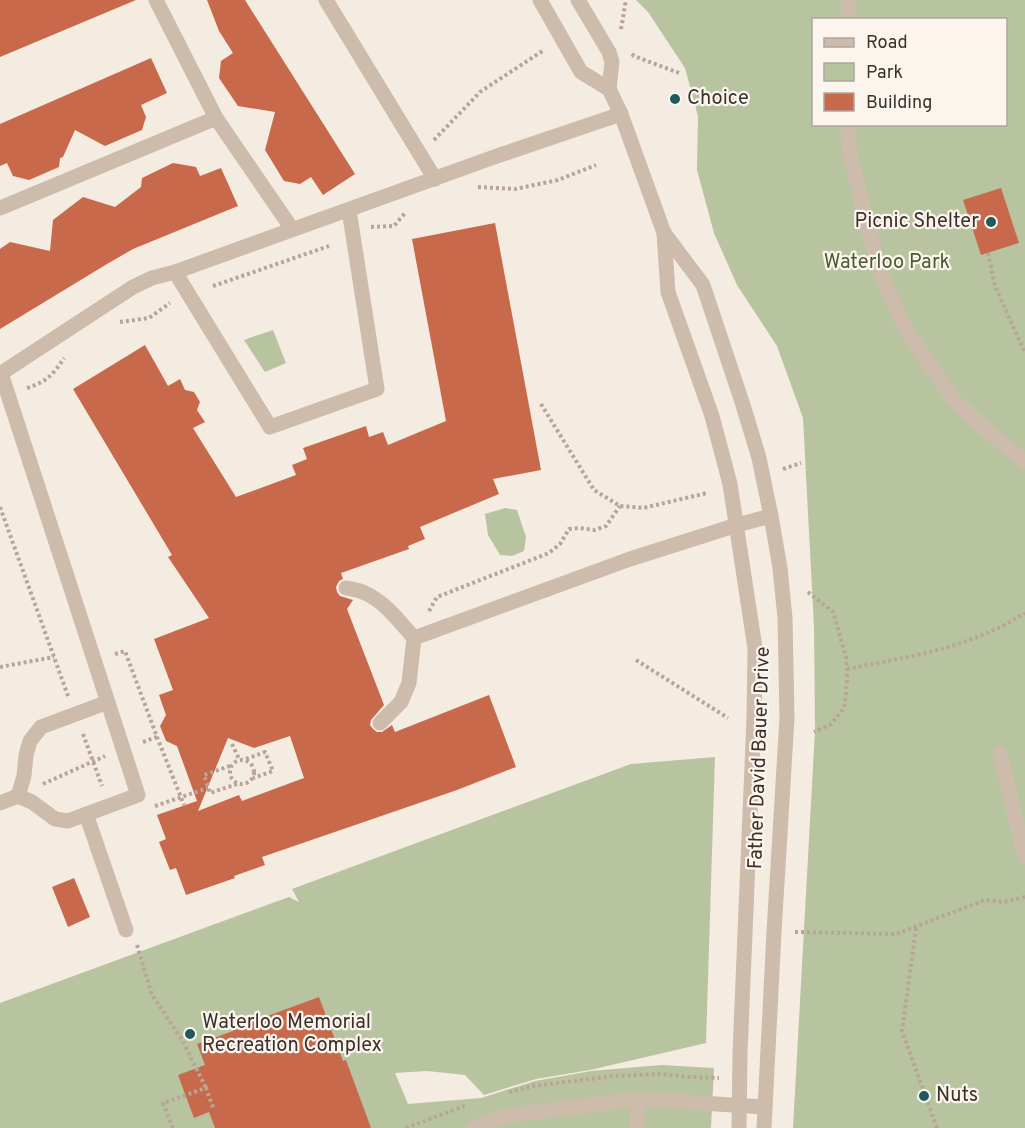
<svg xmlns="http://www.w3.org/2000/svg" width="1025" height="1128" viewBox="0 0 1025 1128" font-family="Overpass,sans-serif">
	<rect width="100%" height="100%" fill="#f4ebe1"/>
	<g fill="#b8c4a0" fill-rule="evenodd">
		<path d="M636,0H1025V1128H793L815,731L814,627L803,418L777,346L737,285L714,233L697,170L698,116L685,68L648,12ZM814,20H1006V124H814Z"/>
		<polygon points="273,330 286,363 265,372 244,340"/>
		<polygon points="505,508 517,510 526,537 524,551 512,556 500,555 488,535 485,514"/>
		<polygon points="715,757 706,1043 590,1070 536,1079 484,1095 465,1075 427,1071 395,1073 408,1104 481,1098 535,1081 591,1071 661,1065 714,1068 711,1128 0,1128 0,1003 289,897 299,902 292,889 631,764"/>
	</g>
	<g fill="#c8694b" fill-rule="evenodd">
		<polygon points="0,0 136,0 0,57"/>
		<polygon points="207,0 245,0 355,174 323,195 311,177 300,184 284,181 265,150 275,112 238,106 219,78 221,61 233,53 219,31"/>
		<polygon points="151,58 167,93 141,105 146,117 142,130 105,146 75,130 63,157 60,158 59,167 29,180 13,176 7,163 0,166 0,124"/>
		<polygon points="173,163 196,167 200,176 221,168 238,206 133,249 107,264 0,329 0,249 10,242 50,251 53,220 83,197 115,207 141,187 142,178"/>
		<polygon points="1001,188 1019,243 981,255 963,200"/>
		<path d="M495,223L541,470L493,479L499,494L420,527L425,539L408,546L409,549L341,573L343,579L339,581L336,587L337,592L340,596L353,600L347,609L384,705L371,720L370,725L373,729L377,732H382L392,725L395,732L489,695L516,767L457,790L262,857L265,865L234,876L235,878L186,895L176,868L170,870L159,842L166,839L157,815L197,801L177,746L166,741L160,726L166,715L159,695L173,690L154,639L209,618L168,557L172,555L73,389L145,345L168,386L180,379L185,390L194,392L200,402L197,410L205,422L193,428L236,497L296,475L292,465L307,459L303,448L366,426L369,437L383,432L388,445L446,421L412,239ZM290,736L304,778L242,801L239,795L198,811L228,738L254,748Z"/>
		<polygon points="74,878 90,917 68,927 52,887"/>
		<polygon points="319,997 343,1061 346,1060 371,1128 215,1128 209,1112 194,1118 178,1075 205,1065 197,1044 233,1031 232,1029"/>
	</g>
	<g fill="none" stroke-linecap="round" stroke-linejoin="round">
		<g stroke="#b9a596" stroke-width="4" stroke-dasharray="3 3" stroke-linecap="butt">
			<polyline points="621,29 626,0"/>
			<polyline points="632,54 634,56 679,73"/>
			<polyline points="434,140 480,92 544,50"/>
			<polyline points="478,187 515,189 558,180 596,165"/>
			<polyline points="371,227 394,226 405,213"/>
			<polyline points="988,253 995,286 1025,353"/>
			<polyline points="213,286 329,246"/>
			<polyline points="120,322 149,318 170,303"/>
			<path d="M27,388C46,382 53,375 64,358"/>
			<polyline points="541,404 594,490 620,506 643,508 707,493"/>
			<polyline points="783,469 801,463"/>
			<polyline points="0,507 68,696"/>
			<polyline points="808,592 833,612 846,657 847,669 847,683 844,708 831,724 814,732"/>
			<polyline points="429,611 437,597 549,553 560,544 569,529 579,528 595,530 606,526 620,506"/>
			<polyline points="115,654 125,651 157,737 184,805"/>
			<polyline points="636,660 728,718"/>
			<polyline points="0,667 54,657"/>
			<path d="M847,669C897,659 950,651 996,629C1006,625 1016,618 1025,613"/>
			<polyline points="83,734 102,786"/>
			<polyline points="143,742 157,737"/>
			<polyline points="232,744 239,759"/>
			<polyline points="246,759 265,752 273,771 253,778"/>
			<circle cx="242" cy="772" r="12"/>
			<polyline points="230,766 204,775 210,793 237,784"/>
			<polyline points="43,784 105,756"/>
			<polyline points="155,806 208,788"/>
			<polyline points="916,928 902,1031 937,1128"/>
			<polyline points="795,932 896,934 985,900 1003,902 1025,897"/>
			<polyline points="137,945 152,995 182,1040 206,1088"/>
			<polyline points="509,1092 534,1086 614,1076 658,1074 691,1077 719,1078"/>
			<polyline points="173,1128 163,1103 206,1088 214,1110"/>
			<polyline points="406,1128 467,1105"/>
		</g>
		<g stroke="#cdbbac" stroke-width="15">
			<polyline points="156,0 216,118 292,229"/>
			<polyline points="326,0 435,179"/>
			<polyline points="847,20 849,0"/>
			<polyline points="847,124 850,153 866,221 883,279 906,330 954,400 977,422 1025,462"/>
			<polyline points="0,208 216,118"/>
			<polyline points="175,272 270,427 377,389 349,210"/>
			<polyline points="1,373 138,795 68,821 55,819 32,802 18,796 24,776 26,755 30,741 41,727 108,702"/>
			<polyline points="0,374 133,287 152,278 175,272 497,156 621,114"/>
			<path d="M346,588C352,589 359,590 365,593C385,602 399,621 414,638L409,683L401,702L380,723"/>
			<polyline points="414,638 630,559 737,525 771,516"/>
			<polyline points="1000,753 1025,857"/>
			<polyline points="0,803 18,796"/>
			<polyline points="86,814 126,930"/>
			<polyline points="473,1128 504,1116 638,1099 765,1107"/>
			<polyline points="637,1128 638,1099"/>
		</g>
		<g stroke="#cdbbac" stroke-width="15">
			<polyline points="540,0 581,72 609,89 621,114 664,233 668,292 712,416 730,484 755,648 754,718 740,1053 739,1128"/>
			<polyline points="578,0 609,52 612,62 609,89"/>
			<polyline points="664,233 703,285 743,405 759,458 771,516 780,568 785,618 787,718 774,932 764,1128"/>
		</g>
	</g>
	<g fill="#1f5a5e" stroke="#fbf5ee" stroke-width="2">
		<circle cx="675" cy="99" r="6"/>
		<circle cx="991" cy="222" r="6"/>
		<circle cx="190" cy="1034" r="6"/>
		<circle cx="924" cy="1096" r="6"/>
	</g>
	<g text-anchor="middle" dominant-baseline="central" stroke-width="4.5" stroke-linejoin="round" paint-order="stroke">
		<g font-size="20" fill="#3b302b" stroke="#fbf5ee" text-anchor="start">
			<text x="687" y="99">Choice</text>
			<text x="979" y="222" text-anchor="end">Picnic Shelter</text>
			<text x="202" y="1023">Waterloo Memorial<tspan x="202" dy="23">Recreation Complex</tspan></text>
			<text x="936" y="1096">Nuts</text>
		</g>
		<g font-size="20" fill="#4a5a2e" stroke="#fbf5ee">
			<text x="887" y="263">Waterloo Park</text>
		</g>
		<g font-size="20" fill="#3b302b" stroke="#fbf5ee">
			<text transform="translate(760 758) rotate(-88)">Father David Bauer Drive</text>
		</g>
	</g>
	<rect x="812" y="18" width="195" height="108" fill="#fbf5ee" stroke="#aea6a0" stroke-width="1.5"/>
	<rect x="824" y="38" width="30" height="9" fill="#cdbbac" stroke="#aea6a0" stroke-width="1.5"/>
	<text x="866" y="48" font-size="18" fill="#3b302b">Road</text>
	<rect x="824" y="63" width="30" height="18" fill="#b8c4a0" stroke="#aea6a0" stroke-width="1.5"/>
	<text x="866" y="78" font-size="18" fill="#3b302b">Park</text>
	<rect x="824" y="93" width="30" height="18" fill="#c8694b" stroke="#aea6a0" stroke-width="1.5"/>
	<text x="866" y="108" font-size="18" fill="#3b302b">Building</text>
</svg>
